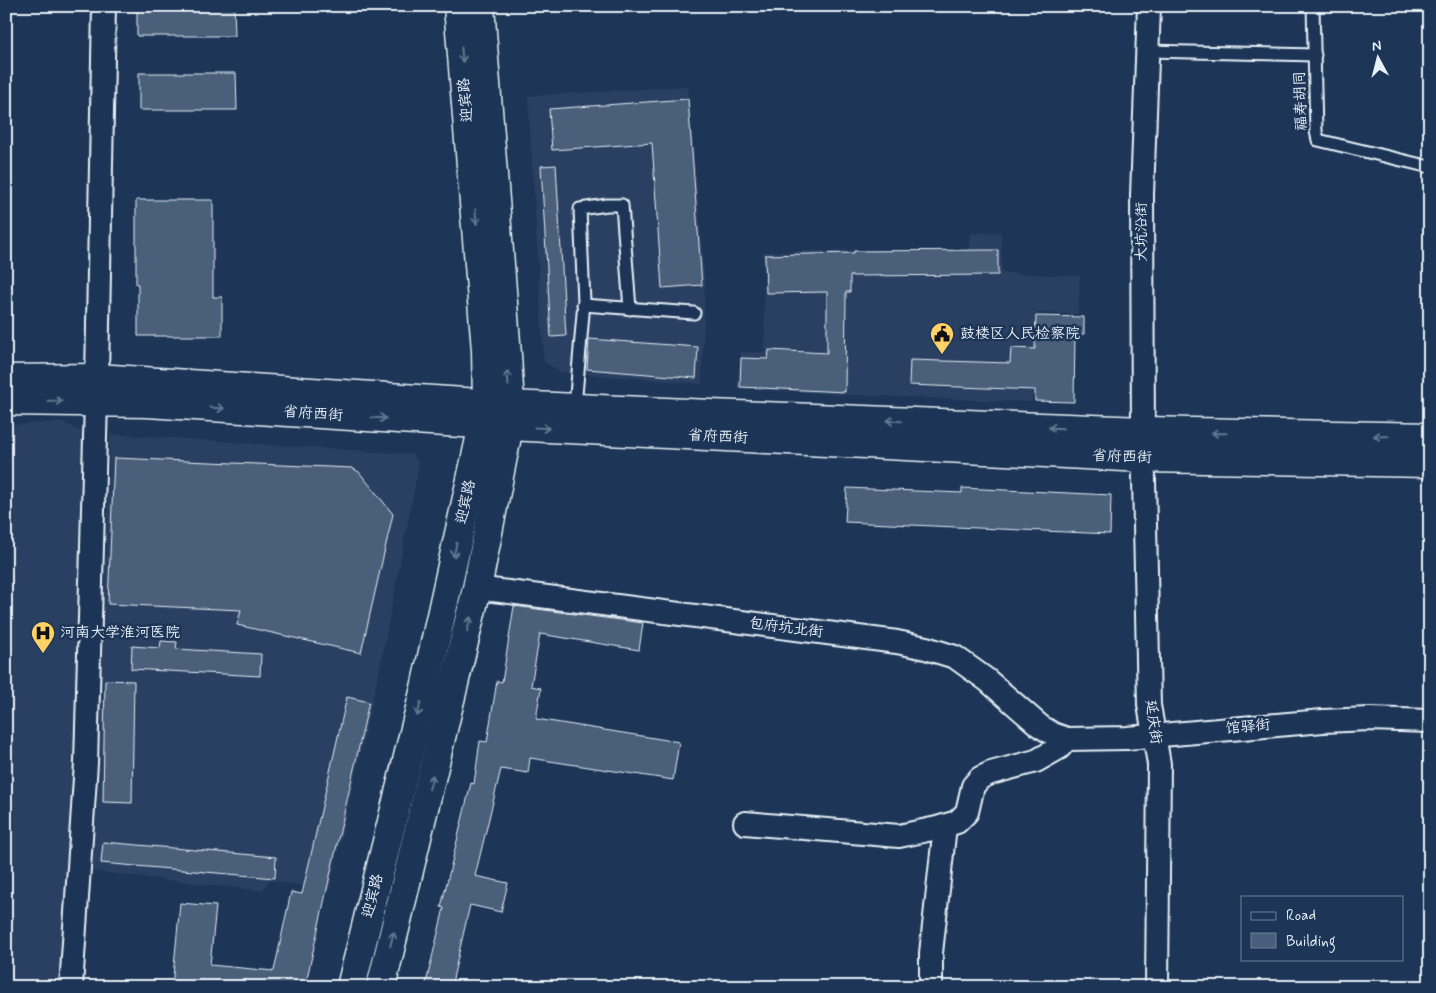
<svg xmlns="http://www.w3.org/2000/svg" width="1436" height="993" viewBox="0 0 1436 993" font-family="Mynerve,'LXGW WenKai TC',sans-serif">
	<rect width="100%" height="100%" fill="#1d3557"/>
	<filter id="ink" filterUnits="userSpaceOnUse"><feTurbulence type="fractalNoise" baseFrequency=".02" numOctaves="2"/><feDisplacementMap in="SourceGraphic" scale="10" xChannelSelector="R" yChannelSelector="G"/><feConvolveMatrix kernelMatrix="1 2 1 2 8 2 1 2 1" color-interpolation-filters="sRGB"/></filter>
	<g filter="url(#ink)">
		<g fill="#2a4162">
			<polygon points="688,86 705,281 702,384 561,372 544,362 528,96"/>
			<polygon points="1001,232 1002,273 1080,276 1078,314 1036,313 1032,402 848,395 737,388 741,352 765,352 763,252 853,250 969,250 970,233"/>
			<polygon points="63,422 87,435 71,872 62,987 6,987 6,425"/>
			<polygon points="110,434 412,454 419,464 380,667 329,890 269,880 262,891 90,871 98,793"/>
		</g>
		<g fill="#495e7a" stroke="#e8f1f8">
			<polygon points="137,6 234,6 235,36 137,36"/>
			<polygon points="139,73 236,73 237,110 139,110"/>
			<polygon points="688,99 702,285 662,288 652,143 552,150 549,109"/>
			<polygon points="556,165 566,336 551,337 541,166"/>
			<polygon points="136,200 213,200 213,297 222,297 222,336 138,336 138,284 136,284"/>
			<polygon points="998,250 998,275 850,276 850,292 846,292 845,392 740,387 741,358 768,359 769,350 827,353 827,292 766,293 765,255 854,253 854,251"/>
			<polygon points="1036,316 1084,317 1084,334 1075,334 1074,402 1035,401 1035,390 909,385 910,360 1010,363 1011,348 1035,349"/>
			<polygon points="589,339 698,347 696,378 587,369"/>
			<polygon points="114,458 352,468 359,472 393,514 361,653 237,625 241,610 108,604"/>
			<polygon points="847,488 962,493 962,488 1111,495 1110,534 845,522"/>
			<polygon points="514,606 643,623 639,650 540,634 531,686 541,688 536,719 679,742 673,780 530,758 528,773 501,769 475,876 508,883 501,912 470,905 451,987 425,987 444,908 441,907 471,783 474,784 480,741 487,742 497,681 502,682"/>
			<polygon points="161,641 177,642 176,649 261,654 260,676 131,669 132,646 160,648"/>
			<polygon points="105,680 134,681 132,803 103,802"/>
			<polygon points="347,697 369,702 305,987 172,987 180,903 216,906 210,965 274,971 291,892 302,894"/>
			<polygon points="103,842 276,857 275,878 101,863"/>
		</g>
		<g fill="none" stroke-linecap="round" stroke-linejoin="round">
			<g stroke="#e8f1f8" stroke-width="15">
				<g id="service">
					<polyline points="1313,6 1316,131 1318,140 1430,167"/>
					<polyline points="1147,51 1315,55"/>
					<polyline points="583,305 694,313"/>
					<polyline points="575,407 584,302 580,209 607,205 622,205 630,309"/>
				</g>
			</g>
			<g stroke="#e8f1f8" stroke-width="26">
				<g id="minor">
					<polyline points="1149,6 1142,195 1143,435 1149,705 1159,764 1157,987"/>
					<polyline points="97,378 104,6"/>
					<polyline points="477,588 897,642 926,648 955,657 987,680 1040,726 1053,734 1067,739 1127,738 1323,721 1369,719 1430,721"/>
					<polyline points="745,823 899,836 937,828 957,822 967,812 973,786 980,778 991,773 1036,761 1059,748 1067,739"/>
					<polyline points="71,987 86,763 96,401"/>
					<polyline points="931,987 931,953 945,826"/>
				</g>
			</g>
			<g stroke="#e8f1f8" stroke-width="31">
				<g id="tertiary">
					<polyline points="6,379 97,378 510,405 710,414 1144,431 1430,437"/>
					<polyline points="6,401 147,403 509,426 1144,458 1430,463"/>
				</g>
			</g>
			<g stroke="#e8f1f8" stroke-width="31">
				<g id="secondary">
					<polyline points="351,987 425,688 483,425 487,403 486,350 458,6"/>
					<polyline points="381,987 477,588 509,426 510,405 507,355 480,6"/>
				</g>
			</g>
			<use href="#service" stroke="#1d3557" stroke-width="11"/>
			<use href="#minor" stroke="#1d3557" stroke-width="22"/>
			<use href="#tertiary" stroke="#1d3557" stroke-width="28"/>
			<use href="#secondary" stroke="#1d3557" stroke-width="28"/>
		</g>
		<defs><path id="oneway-shaft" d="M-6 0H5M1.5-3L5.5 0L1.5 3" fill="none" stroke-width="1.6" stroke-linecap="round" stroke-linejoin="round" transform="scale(1.25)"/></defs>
		<g stroke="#64778f">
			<use href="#oneway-shaft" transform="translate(462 55) rotate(85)"/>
			<use href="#oneway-shaft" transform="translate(476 217) rotate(85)"/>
			<use href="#oneway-shaft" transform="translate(508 378) rotate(-93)"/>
			<use href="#oneway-shaft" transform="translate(55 401) rotate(1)"/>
			<use href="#oneway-shaft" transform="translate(217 408) rotate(4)"/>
			<use href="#oneway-shaft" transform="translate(379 418) rotate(4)"/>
			<use href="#oneway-shaft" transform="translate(894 421) rotate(-178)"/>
			<use href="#oneway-shaft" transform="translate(542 428) rotate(3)"/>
			<use href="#oneway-shaft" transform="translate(1056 428) rotate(-178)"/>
			<use href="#oneway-shaft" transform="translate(1219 433) rotate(-179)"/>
			<use href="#oneway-shaft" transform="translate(1381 436) rotate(-179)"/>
			<use href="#oneway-shaft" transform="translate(455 550) rotate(102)"/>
			<use href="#oneway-shaft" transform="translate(469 624) rotate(-77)"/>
			<use href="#oneway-shaft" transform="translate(419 709) rotate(104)"/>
			<use href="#oneway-shaft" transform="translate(431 782) rotate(-76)"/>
			<use href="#oneway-shaft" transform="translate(392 939) rotate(-76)"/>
		</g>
	</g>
	<defs>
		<g id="civic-pin" transform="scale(1.25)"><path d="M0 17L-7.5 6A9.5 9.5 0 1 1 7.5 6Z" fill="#ffd166" stroke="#1d3557"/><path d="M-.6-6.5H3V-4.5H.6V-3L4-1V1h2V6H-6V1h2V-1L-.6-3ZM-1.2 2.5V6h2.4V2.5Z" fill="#111"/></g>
		<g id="hospital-pin" transform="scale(1.25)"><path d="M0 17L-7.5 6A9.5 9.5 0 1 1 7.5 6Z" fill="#ffd166" stroke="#1d3557"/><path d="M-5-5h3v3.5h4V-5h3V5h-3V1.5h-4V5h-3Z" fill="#111"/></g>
	</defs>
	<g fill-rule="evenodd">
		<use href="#civic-pin" x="942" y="334"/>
		<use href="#hospital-pin" x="43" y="633"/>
	</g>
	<g text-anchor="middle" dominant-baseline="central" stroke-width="5" stroke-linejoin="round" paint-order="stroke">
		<g font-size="15" fill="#e8f1f8" stroke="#1d3557">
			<text transform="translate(466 100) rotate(-95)">迎宾路</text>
			<text transform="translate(1301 101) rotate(-92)">福寿胡同</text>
			<text transform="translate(1142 232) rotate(-90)">大坑沿街</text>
			<text transform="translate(313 414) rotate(4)">省府西街</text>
			<text transform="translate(718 437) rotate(3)">省府西街</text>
			<text transform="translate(1122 457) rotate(2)">省府西街</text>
			<text transform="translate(466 502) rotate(-78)">迎宾路</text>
			<text transform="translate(786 628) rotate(7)">包府坑北街</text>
			<text transform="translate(1153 722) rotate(82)">延庆街</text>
			<text transform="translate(1248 727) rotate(-5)">馆驿街</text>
			<text transform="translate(373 896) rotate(-76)">迎宾路</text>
		</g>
		<g font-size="15" fill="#e8f1f8" stroke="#1d3557" text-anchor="start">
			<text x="960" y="334">鼓楼区人民检察院</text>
			<text x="60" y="633">河南大学淮河医院</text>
		</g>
	</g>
	<rect width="1436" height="993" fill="none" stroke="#1d3557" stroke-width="25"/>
	<rect x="12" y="12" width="1411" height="968" fill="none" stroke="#e8f1f8" stroke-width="2" filter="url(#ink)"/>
	<rect x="1241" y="896" width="162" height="65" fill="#1d3557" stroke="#6e8097"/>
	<rect x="1251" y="912" width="25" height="8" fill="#1d3557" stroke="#6e8097"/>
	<text x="1286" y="920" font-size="15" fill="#e8f1f8">Road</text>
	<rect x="1251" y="933" width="25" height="15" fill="#495e7a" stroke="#6e8097"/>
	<text x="1286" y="946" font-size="15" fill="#e8f1f8">Building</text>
	<g transform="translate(1378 58) rotate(353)" stroke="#1d3557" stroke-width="4" paint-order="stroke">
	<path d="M0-4L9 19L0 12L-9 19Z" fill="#e8f1f8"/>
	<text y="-8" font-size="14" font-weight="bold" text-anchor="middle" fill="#e8f1f8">N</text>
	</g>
</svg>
